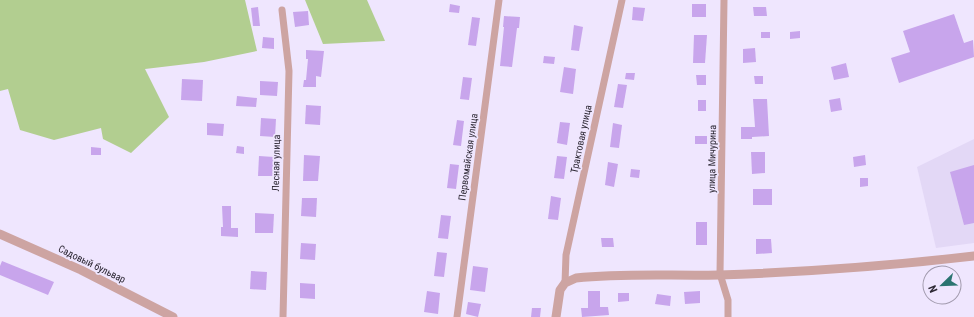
<svg xmlns="http://www.w3.org/2000/svg" width="974" height="317" viewBox="0 0 974 317" font-family="'Roboto Condensed',sans-serif">
	<rect width="100%" height="100%" fill="#efe6fe"/>
	<polygon fill="#e3d8f6" points="974,139 974,243 936,248 917,167"/>
	<g fill="#b2ce90">
		<polygon points="0,0 245,0 257,51 204,62 145,69 169,117 131,153 103,139 101,128 54,140 20,130 8,89 0,91"/>
		<polygon points="305,0 367,0 385,41 323,44"/>
	</g>
	<g fill="#c8a5ec">
		<polygon points="450,4 460,6 459,13 449,12"/>
		<rect x="692" y="4" width="14" height="13"/>
		<polygon points="258,7 260,26 253,26 251,8"/>
		<polygon points="633,7 645,8 643,21 632,20"/>
		<polygon points="753,7 766,7 767,16 754,16"/>
		<polygon points="308,11 309,25 295,27 293,12"/>
		<polygon points="954,14 964,43 973,40 974,57 899,83 891,58 910,52 903,31"/>
		<polygon points="504,16 520,17 519,28 517,28 512,67 500,66 504,27 503,27"/>
		<polygon points="472,17 480,18 476,46 468,45"/>
		<polygon points="574,25 583,27 579,51 571,50"/>
		<polygon points="800,31 800,38 790,39 790,32"/>
		<rect x="761" y="32" width="9" height="6"/>
		<polygon points="694,35 707,35 705,63 693,63"/>
		<polygon points="263,37 274,38 274,49 262,48"/>
		<polygon points="755,48 756,62 743,63 743,49"/>
		<polygon points="306,50 324,51 321,77 316,76 316,87 303,87 304,80 306,80 308,59 306,59"/>
		<polygon points="544,56 555,57 554,64 543,63"/>
		<polygon points="846,63 849,77 834,80 831,67"/>
		<polygon points="564,67 576,69 573,94 560,92"/>
		<polygon points="626,73 635,73 634,80 625,79"/>
		<polygon points="696,75 706,75 706,85 697,85"/>
		<polygon points="754,76 763,76 763,84 755,84"/>
		<polygon points="463,77 472,78 469,100 460,99"/>
		<polygon points="182,79 203,80 202,101 181,100"/>
		<polygon points="260,81 278,82 277,96 260,95"/>
		<polygon points="618,84 627,85 623,108 614,107"/>
		<polygon points="237,96 257,98 256,107 236,106"/>
		<polygon points="840,98 842,110 831,112 829,100"/>
		<polygon points="753,99 767,99 769,136 752,137 752,139 741,139 741,127 755,127"/>
		<rect x="698" y="100" width="8" height="11"/>
		<polygon points="306,105 321,106 320,125 305,124"/>
		<polygon points="261,118 276,119 275,137 260,136"/>
		<polygon points="457,120 464,121 461,146 453,145"/>
		<polygon points="560,122 570,123 567,145 557,143"/>
		<polygon points="207,123 224,124 223,136 207,135"/>
		<polygon points="613,123 622,125 619,148 610,147"/>
		<rect x="695" y="136" width="12" height="8"/>
		<polygon points="237,146 244,147 244,154 236,153"/>
		<polygon points="91,147 101,148 101,155 91,155"/>
		<polygon points="751,152 765,152 765,173 752,174"/>
		<polygon points="304,155 320,156 318,181 303,181"/>
		<polygon points="865,155 866,165 854,167 853,157"/>
		<polygon points="259,156 274,157 273,176 258,176"/>
		<polygon points="557,156 567,157 564,179 554,178"/>
		<polygon points="608,162 618,164 614,187 605,185"/>
		<polygon points="450,164 459,165 456,189 447,188"/>
		<polygon points="974,165 974,223 964,225 950,172"/>
		<polygon points="631,169 640,170 639,178 630,177"/>
		<polygon points="860,178 868,178 868,186 860,187"/>
		<rect x="753" y="189" width="19" height="16"/>
		<polygon points="551,196 561,198 558,220 548,219"/>
		<polygon points="302,198 317,198 316,217 301,216"/>
		<polygon points="222,206 231,206 231,228 238,228 238,237 221,236 221,227 223,227"/>
		<polygon points="255,213 274,214 273,233 255,233"/>
		<polygon points="441,215 451,216 448,239 438,238"/>
		<rect x="696" y="222" width="11" height="23"/>
		<polygon points="601,238 613,238 614,247 602,247"/>
		<polygon points="756,239 771,239 772,253 756,254"/>
		<polygon points="301,243 316,244 315,260 300,259"/>
		<polygon points="437,252 447,253 444,277 434,276"/>
		<polygon points="2,261 54,282 48,295 0,275 0,266"/>
		<polygon points="473,266 488,268 485,292 470,290"/>
		<polygon points="251,271 267,272 266,290 250,289"/>
		<polygon points="300,283 315,284 315,299 300,298"/>
		<polygon points="427,291 440,293 438,314 424,312"/>
		<polygon points="588,291 600,291 600,307 608,307 609,315 582,317 581,308 588,308"/>
		<polygon points="700,291 700,303 685,304 684,292"/>
		<polygon points="618,293 629,293 629,301 618,302"/>
		<polygon points="657,294 671,296 670,306 655,304"/>
		<polygon points="468,302 481,304 478,317 466,314"/>
		<polygon points="532,308 541,308 540,317 531,317"/>
	</g>
	<g fill="none" stroke-linecap="round" stroke-linejoin="round">
		<g stroke="#cda4a2" stroke-width="7">
			<polyline points="724,0 720,274 728,300 728,317"/>
			<polyline points="282,10 289,71 283,317"/>
			<polyline points="565,283 566,255 622,0"/>
			<polyline points="457,317 499,0"/>
		</g>
		<g stroke="#cda4a2" stroke-width="9">
			<polyline points="0,234 81,270 173,317"/>
			<path d="M556,317L560,290L565,283L576,278C623,273 672,276 719,275C805,272 889,266 974,256"/>
		</g>
	</g>
	<g text-anchor="middle" dominant-baseline="central" stroke-width="3.5" stroke-linejoin="round" paint-order="stroke">
		<g font-size="10" fill="#2d2834" stroke="#efe6fe">
			<text transform="translate(581 139) rotate(-78)">Трактовая улица</text>
			<text transform="translate(468 157) rotate(-82)">Первомайская улица</text>
			<text transform="translate(712 159) rotate(-89)">улица Мичурина</text>
			<text transform="translate(276 163) rotate(-89)">Лесная улица</text>
			<text transform="translate(92 264) rotate(26)">Садовый бульвар</text>
		</g>
	</g>
	<g transform="translate(942 285) rotate(247)"><circle r="19" fill="#efe6fe" stroke="#a19aad"/>
	<path d="M0-3L7 15L0 10L-7 15Z" fill="#2b7471"/>
	<text y="-6" font-size="11" font-weight="bold" text-anchor="middle" fill="#2d2834">N</text>
	</g>
</svg>
